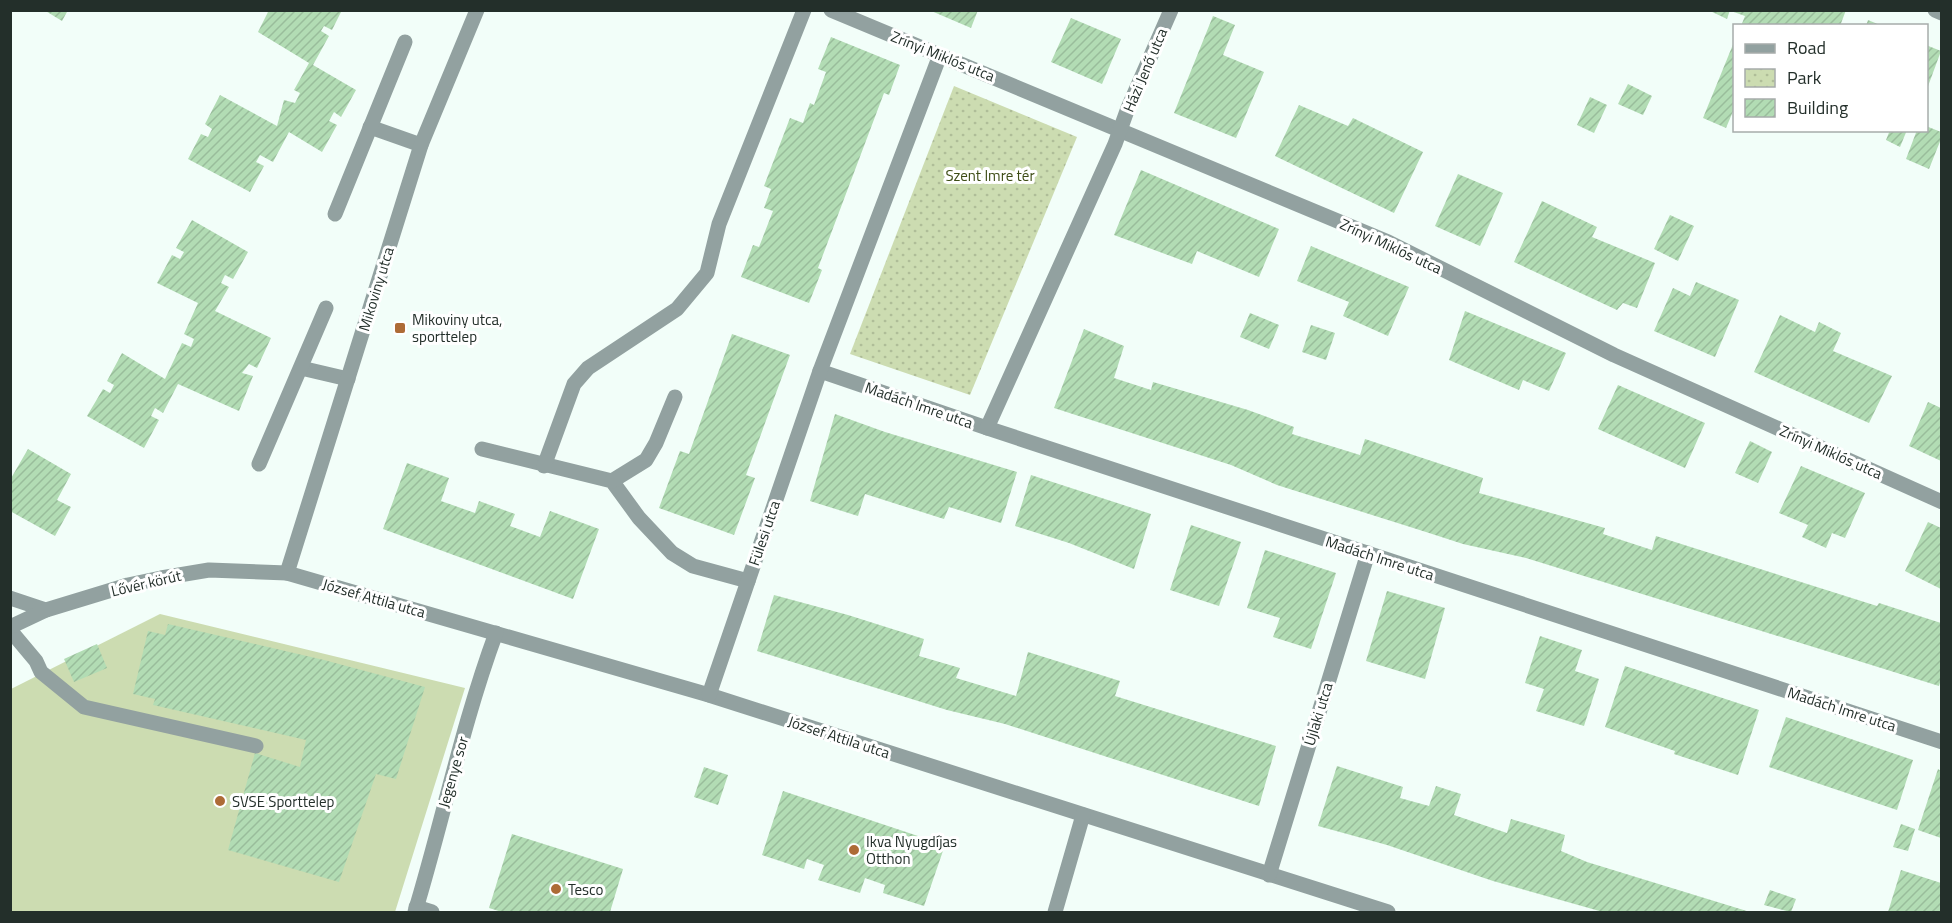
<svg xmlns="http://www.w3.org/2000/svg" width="1952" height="923" viewBox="0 0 1952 923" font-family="'Titillium Web',sans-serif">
	<defs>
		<pattern id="park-dots" width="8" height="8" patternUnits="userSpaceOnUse" patternTransform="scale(1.5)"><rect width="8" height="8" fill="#ccdcb1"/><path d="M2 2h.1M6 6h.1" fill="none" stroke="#afbd98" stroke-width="1.8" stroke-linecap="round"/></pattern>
		<pattern id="building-hatch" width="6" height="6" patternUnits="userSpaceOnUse" patternTransform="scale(1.5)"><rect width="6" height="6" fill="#b2dcb4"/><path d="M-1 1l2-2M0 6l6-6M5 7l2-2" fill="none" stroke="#99bd9b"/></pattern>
	</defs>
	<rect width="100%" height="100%" fill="#f2fef9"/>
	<polygon fill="url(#park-dots)" points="954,86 1077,137 970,395 850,354"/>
	<polygon fill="#ccdcb1" points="160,614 465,688 395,912 11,912 11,689"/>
	<g fill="url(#building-hatch)">
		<polygon points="44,10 68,10 62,21"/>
		<polygon points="269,10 342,10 332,30 324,26 321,31 329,36 313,65 356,90 341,117 334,112 329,121 337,125 322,152 289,132 273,162 260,155 256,162 264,166 250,192 188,159 201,134 208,137 212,129 205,124 220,95 277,126 284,100 295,103 300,93 294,90 309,63 258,32"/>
		<polygon points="929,10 978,10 971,28"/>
		<polygon points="1708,10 1730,10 1727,19"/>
		<polygon points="1846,10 1840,26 1741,26 1745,16 1731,11"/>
		<polygon points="1213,16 1235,25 1223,55 1264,72 1236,138 1174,113"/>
		<polygon points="1071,18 1121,39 1102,84 1051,62"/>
		<polygon points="1868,20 1880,25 1880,26 1866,26"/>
		<polygon points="831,37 900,65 889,95 884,93 818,268 822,270 809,303 741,277 753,245 759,247 773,211 764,208 771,189 764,186 790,118 803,123 810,103 814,105 826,72 818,69"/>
		<polygon points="1734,42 1734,109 1726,128 1703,118"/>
		<polygon points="1926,45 1941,51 1927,89 1926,89"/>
		<polygon points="1628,84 1652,96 1643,115 1618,104"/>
		<polygon points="1590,97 1607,105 1594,133 1577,125"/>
		<polygon points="1299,105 1348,126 1353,118 1423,152 1394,213 1275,156"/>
		<polygon points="1926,126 1941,132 1941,139 1929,169 1906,159 1917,130 1926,130"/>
		<polygon points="1890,130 1907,130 1900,147 1886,140"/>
		<polygon points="1141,170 1279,229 1259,277 1197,251 1192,264 1114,235"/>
		<polygon points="1458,174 1503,193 1480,246 1435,226"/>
		<polygon points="1542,201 1597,227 1592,237 1655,263 1637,308 1623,303 1617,310 1514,262"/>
		<polygon points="1670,215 1694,226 1678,261 1654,249"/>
		<polygon points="192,220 248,252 233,279 225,275 221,283 229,287 215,311 271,338 257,368 249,364 242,373 253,376 239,411 178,384 163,413 155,408 151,416 159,420 144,448 87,416 103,389 110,393 114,385 107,381 122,353 165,379 182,343 191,347 194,339 184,334 198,303 157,283 172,255 180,259 184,252 176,248"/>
		<polygon points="1311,246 1409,287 1388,336 1343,316 1349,302 1297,281"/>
		<polygon points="1696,282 1739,300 1715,357 1654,331 1673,288 1690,296"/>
		<polygon points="1465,311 1566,353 1549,391 1523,380 1519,390 1449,360"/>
		<polygon points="1250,313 1279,325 1269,349 1240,337"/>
		<polygon points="1780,315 1815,332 1819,322 1841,333 1833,351 1892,376 1869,423 1754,372"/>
		<polygon points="1311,325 1335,333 1326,360 1302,352"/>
		<polygon points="1084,329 1124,346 1114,378 1151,390 1153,382 1248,410 1294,427 1292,434 1360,455 1365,439 1483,478 1479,493 1605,528 1603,534 1652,550 1656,536 1877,606 1879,603 1941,623 1941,679 1939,686 1526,558 1463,544 1426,532 1277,485 1231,465 1054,408"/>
		<polygon points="732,334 790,355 746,475 755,478 734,535 659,508 680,451 689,454"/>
		<polygon points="1618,385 1705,423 1685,468 1598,429"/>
		<polygon points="1928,402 1941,408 1941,461 1909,446"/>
		<polygon points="835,414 885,432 1017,472 1001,523 949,507 944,519 865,494 858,516 810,501"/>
		<polygon points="1750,441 1772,452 1758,483 1735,473"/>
		<polygon points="28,449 71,474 57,500 71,507 55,536 10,511 10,480"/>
		<polygon points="407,463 449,478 441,501 475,513 479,501 515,514 510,526 540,537 550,511 599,529 573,599 383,529"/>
		<polygon points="1801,466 1865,493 1845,538 1832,533 1826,548 1802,537 1808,525 1779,513"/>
		<polygon points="1031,475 1151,514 1134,569 1069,543 1015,526"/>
		<polygon points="1928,522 1941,528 1941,589 1905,571"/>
		<polygon points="1191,525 1241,542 1219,606 1170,590"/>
		<polygon points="1265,550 1336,573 1311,649 1273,637 1280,618 1247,608"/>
		<polygon points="1387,591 1445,608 1425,679 1366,661"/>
		<polygon points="774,595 848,615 924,639 919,656 960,668 956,678 1016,696 1028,652 1120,681 1115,696 1276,746 1259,806 1005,724 947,710 757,651"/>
		<polygon points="168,624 324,660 425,687 396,779 376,774 339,882 228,850 255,753 300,767 306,740 153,705 155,699 133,694 148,631 165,635"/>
		<polygon points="1540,636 1582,650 1575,671 1599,679 1584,726 1536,711 1544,689 1525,683"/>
		<polygon points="97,644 107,668 74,682 64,659"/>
		<polygon points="1625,666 1759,710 1738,775 1674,754 1675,751 1605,727"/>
		<polygon points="1786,717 1913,760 1897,810 1769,767"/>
		<polygon points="1337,766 1403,787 1400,798 1429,806 1436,786 1461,794 1454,815 1507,833 1511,819 1565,835 1561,851 1587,862 1750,912 1603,912 1493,881 1387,845 1318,826"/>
		<polygon points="704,767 728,775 718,805 694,797"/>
		<polygon points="1938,769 1941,771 1941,838 1918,830"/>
		<polygon points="783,791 945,845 924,906 883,893 885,885 865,878 860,893 818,880 824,865 807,859 804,869 762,855"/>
		<polygon points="1901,824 1915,829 1908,851 1893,847"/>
		<polygon points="512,834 623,869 610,912 502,912 489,908"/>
		<polygon points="1901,870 1941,883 1941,912 1888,912"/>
		<polygon points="1770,890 1796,899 1791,912 1764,905"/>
	</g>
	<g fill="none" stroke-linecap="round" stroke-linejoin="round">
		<g stroke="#92a1a0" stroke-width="15">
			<polyline points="370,127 421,145"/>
			<polyline points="335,214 405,42"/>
			<polyline points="301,368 348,379"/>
			<polyline points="482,449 612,481 639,518 672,553 693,566 748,581"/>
			<polyline points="259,464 326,308"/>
			<polyline points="544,466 574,384 588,368 677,309 707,273 719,224 804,10"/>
			<polyline points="612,481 646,460 656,443 675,397"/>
			<polyline points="10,630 36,661 41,672 84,707 256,746"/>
			<polyline points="416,907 432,912"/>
		</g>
		<g stroke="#92a1a0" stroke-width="15">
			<polyline points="831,10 1388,242 1614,355 1942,502"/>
			<polyline points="1935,10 1942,13"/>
			<polyline points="820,371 987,428 1942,742"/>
			<polyline points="987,428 1115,144 1128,108 1171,10"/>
			<polyline points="287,573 421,145 477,10"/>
			<polyline points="10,598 46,610"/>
			<polyline points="10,627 46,610 128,585 161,578 209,570 287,573 709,695 1388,912"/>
			<polyline points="709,695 820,371 940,55"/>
			<polyline points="1269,875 1368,553"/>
			<path d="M415,912C443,820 462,725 496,633"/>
			<polyline points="1055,912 1083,815"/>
		</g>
	</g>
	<g fill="#ad6b36" stroke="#fff" stroke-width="2">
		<rect x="394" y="322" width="12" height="12" rx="3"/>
		<circle cx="220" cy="801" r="6"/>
		<circle cx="854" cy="850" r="6"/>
		<circle cx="556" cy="889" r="6"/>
	</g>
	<g text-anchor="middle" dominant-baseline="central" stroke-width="6" stroke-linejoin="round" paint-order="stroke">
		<g font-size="15" fill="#232f2a" stroke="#fff">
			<text transform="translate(943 56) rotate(22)">Zrínyi Miklós utca</text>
			<text transform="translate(1145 70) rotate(-67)">Házi Jenő utca</text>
			<text transform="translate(1391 246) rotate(25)">Zrínyi Miklós utca</text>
			<text transform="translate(376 289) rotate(-73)">Mikoviny utca</text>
			<text transform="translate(919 405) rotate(19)">Madách Imre utca</text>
			<text transform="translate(1831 452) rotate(24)">Zrínyi Miklós utca</text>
			<text transform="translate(764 533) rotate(-71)">Fülesi utca</text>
			<text transform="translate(1380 558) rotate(18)">Madách Imre utca</text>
			<text transform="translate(146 583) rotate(-13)">Lővér körút</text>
			<text transform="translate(374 598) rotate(16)">József Attila utca</text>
			<text transform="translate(1842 709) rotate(18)">Madách Imre utca</text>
			<text transform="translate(1318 714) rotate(-73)">Újlaki utca</text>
			<text transform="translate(839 737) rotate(18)">József Attila utca</text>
			<text transform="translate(453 772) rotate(-74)">Jegenye sor</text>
		</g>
		<g font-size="15" fill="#3d4c15" stroke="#fff">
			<text x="990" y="175">Szent Imre tér</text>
		</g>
		<g font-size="15" fill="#232f2a" stroke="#fff" text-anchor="start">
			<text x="412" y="319">Mikoviny utca,<tspan x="412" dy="17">sporttelep</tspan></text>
			<text x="232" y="801">SVSE Sporttelep</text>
			<text x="866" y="841">Ikva Nyugdíjas<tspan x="866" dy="17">Otthon</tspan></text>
			<text x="568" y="889">Tesco</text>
		</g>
	</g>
	<rect width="1952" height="923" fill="none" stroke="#232f2a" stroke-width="24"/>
	<rect x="1733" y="24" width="195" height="108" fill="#ffffff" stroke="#a7acaa" stroke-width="1.5"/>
	<rect x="1745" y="44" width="30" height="9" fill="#92a1a0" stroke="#a7acaa" stroke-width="1.5"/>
	<text x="1787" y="54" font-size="18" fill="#232f2a">Road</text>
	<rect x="1745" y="69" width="30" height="18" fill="url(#park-dots)" stroke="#a7acaa" stroke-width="1.5"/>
	<text x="1787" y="84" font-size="18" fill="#232f2a">Park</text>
	<rect x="1745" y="99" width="30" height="18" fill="url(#building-hatch)" stroke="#a7acaa" stroke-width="1.5"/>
	<text x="1787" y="114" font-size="18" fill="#232f2a">Building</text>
</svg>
